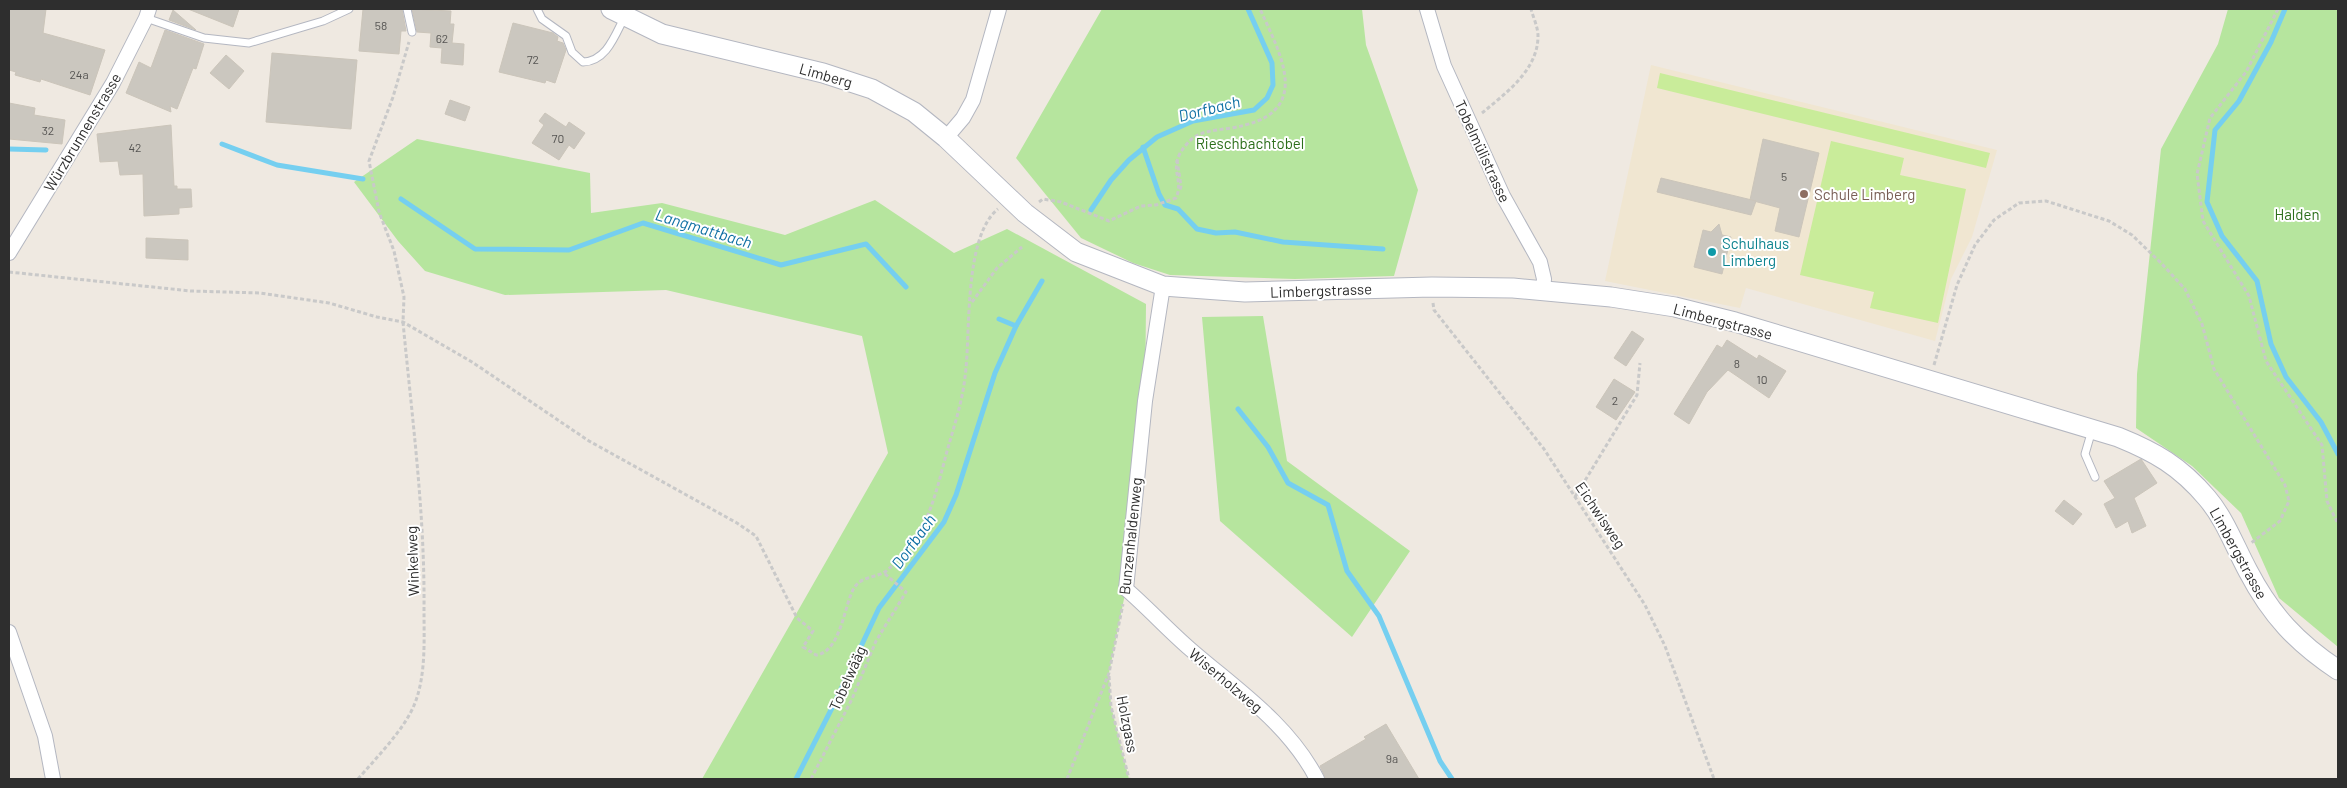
<svg xmlns="http://www.w3.org/2000/svg" width="2347" height="788" viewBox="0 0 2347 788" font-family="Barlow,sans-serif">
	<rect width="100%" height="100%" fill="#efe9e1"/>
	<polygon fill="#f0e6d1" points="1651,65 1997,150 1972,237 1951,279 1935,341 1746,288 1740,308 1605,281"/>
	<g fill="#b6e59e">
		<polygon points="1102,9 1362,9 1366,45 1418,190 1394,276 1295,279 1170,275 1133,263 1081,238 1016,158"/>
		<polygon points="2228,9 2338,9 2338,647 2279,598 2241,513 2192,466 2136,428 2137,374 2161,149 2218,44"/>
		<polygon points="417,139 590,173 591,213 662,203 785,235 875,200 954,253 1007,229 1146,304 1145,401 1126,589 1109,673 1111,706 1129,779 702,779 888,453 862,336 666,290 505,295 425,271 398,241 354,182"/>
		<polygon points="1263,316 1287,461 1410,551 1352,637 1220,521 1202,317"/>
	</g>
	<g fill="#c9ec9a">
		<polygon points="1660,73 1990,153 1986,168 1657,88"/>
		<polygon points="1831,141 1904,158 1900,175 1966,189 1938,323 1870,308 1874,292 1800,275"/>
	</g>
	<g fill="none" stroke-linecap="round" stroke-linejoin="round">
		<g stroke="#75cff0" stroke-width="5">
			<polyline points="2285,9 2271,42 2239,101 2215,130 2207,202 2222,236 2257,281 2271,344 2286,377 2321,422 2338,454"/>
			<polyline points="222,144 277,165 363,179"/>
			<polyline points="1143,147 1159,194 1165,205 1178,209 1197,229 1216,233 1235,232 1283,242 1383,249"/>
			<polyline points="9,149 46,150"/>
			<polyline points="401,199 475,249 569,250 643,223 781,265 866,244 906,287"/>
			<polyline points="1091,210 1111,180 1129,160 1157,137 1193,121 1254,110 1267,98 1273,85 1272,63 1248,9"/>
			<polyline points="999,319 1016,326"/>
			<polyline points="1238,409 1268,447 1288,483 1328,505 1347,571 1379,616 1440,761 1452,779"/>
			<polyline points="796,779 834,704 879,608 944,522 956,495 995,373 1016,326 1042,281"/>
		</g>
	</g>
	<g fill="#cbc7bf" stroke="#cbc5ba">
		<polygon points="9,9 46,9 43,33 105,50 90,95 41,79 40,82 15,75 16,72 9,70"/>
		<polygon points="188,9 239,9 233,27"/>
		<polygon points="363,9 402,9 406,31 401,31 399,54 359,51"/>
		<polygon points="412,9 451,11 450,24 454,24 452,43 464,44 463,65 441,63 442,48 430,47 431,33 417,32"/>
		<polygon points="173,10 196,30 169,20"/>
		<polygon points="513,23 553,33 558,37 557,41 563,43 566,50 555,83 546,80 545,83 499,72"/>
		<polygon points="165,30 204,44 196,69 193,68 177,109 170,106 171,112 126,93 139,62 151,68"/>
		<polygon points="272,53 357,60 351,129 266,122"/>
		<polygon points="226,55 244,71 229,89 210,73"/>
		<polygon points="450,100 470,107 465,121 445,114"/>
		<polygon points="9,103 35,108 34,115 65,120 62,144 9,139"/>
		<polygon points="545,113 566,127 569,122 585,133 574,149 569,145 559,160 532,143 544,125 539,121"/>
		<polygon points="171,125 174,186 177,186 177,189 191,189 192,207 179,208 179,214 144,216 143,174 120,175 118,161 100,162 97,134"/>
		<polygon points="1763,139 1819,153 1799,237 1775,231 1780,208 1750,200"/>
		<polygon points="1661,178 1756,201 1751,215 1657,192"/>
		<polygon points="1719,224 1722,235 1731,237 1722,274 1694,267 1703,230 1711,232"/>
		<polygon points="146,238 188,240 188,260 146,258"/>
		<polygon points="1632,331 1644,339 1626,366 1614,358"/>
		<polygon points="1727,340 1757,359 1759,355 1786,371 1769,398 1728,370 1707,392 1689,424 1674,414 1717,345 1722,348"/>
		<polygon points="1614,379 1635,392 1616,420 1596,407"/>
		<polygon points="2141,459 2157,483 2134,498 2146,526 2132,533 2128,521 2116,528 2104,504 2115,498 2104,481"/>
		<polygon points="2064,500 2082,514 2073,525 2055,511"/>
		<polygon points="1386,724 1419,779 1326,779 1320,766 1366,739 1364,737"/>
	</g>
	<g fill="none" stroke-linecap="round" stroke-linejoin="round">
		<g stroke="#b4b7c1" stroke-width="9">
			<g id="lane">
				<polyline points="407,9 412,32"/>
				<path d="M537,9L542,19L566,36L572,52L583,62C607,61 615,35 625,16"/>
				<polyline points="146,18 204,38 249,43 323,21 349,9"/>
				<polyline points="2092,430 2085,454 2095,477"/>
			</g>
		</g>
		<g stroke="#b4b7c1" stroke-width="16">
			<g id="street">
				<polyline points="1427,9 1444,66 1503,196 1540,262 1544,279 1543,290"/>
				<polyline points="946,138 963,118 973,100 999,9"/>
				<polyline points="9,253 113,83 146,18 149,9"/>
				<path d="M1163,286L1145,401L1126,589C1148,608 1168,630 1190,649C1236,689 1288,723 1317,779"/>
				<polyline points="9,632 45,736 53,779"/>
			</g>
		</g>
		<g stroke="#b4b7c1" stroke-width="21">
			<path id="secondary" d="M611,9L662,34L823,73L872,89L914,112L946,138L1025,213L1076,252L1163,286L1245,292L1432,287L1513,288L1611,297L1675,307L1735,322L2118,437C2155,452 2180,466 2207,498C2225,519 2235,547 2248,571C2271,615 2297,643 2338,670"/>
		</g>
		<g stroke="#c9c9c9" stroke-width="3" stroke-dasharray="4 2.5" stroke-linecap="butt">
			<polyline points="2278,9 2246,72 2210,118 2197,174 2203,221 2249,296 2266,361 2322,445 2327,501 2338,524"/>
			<path d="M1482,113C1506,93 1538,70 1538,36C1538,27 1533,17 1531,9"/>
			<polyline points="1177,160 1181,186 1180,190"/>
			<path d="M1039,202L1043,199L1061,202L1109,221L1141,206L1156,205L1176,198C1185,178 1166,168 1186,145C1198,130 1213,131 1231,128C1313,115 1284,61 1260,9"/>
			<path d="M9,272L191,291L260,293L329,303L377,317L403,322L472,362L589,441L737,523L756,536L797,618L813,631L803,647L816,655C841,652 844,605 854,588C861,577 872,578 883,573C891,569 906,550 912,543C931,518 938,485 946,455C953,429 962,404 965,377C971,335 963,237 998,209"/>
			<polyline points="972,302 997,268 1022,247"/>
			<polyline points="1433,303 1434,310 1544,449 1645,605 1665,646 1714,779"/>
			<polyline points="1934,365 1957,285 1975,245 1994,220 2019,203 2046,201 2109,221 2132,235 2161,263 2185,289 2202,324 2214,369 2285,485 2289,501 2280,521 2251,543"/>
			<polyline points="1575,497 1637,395 1640,363"/>
			<polyline points="1109,676 1111,706 1129,779"/>
			<path d="M358,779C376,758 405,729 415,703C426,674 424,641 424,610C425,513 412,418 403,322L404,297L394,251L379,212L369,161L393,97L409,42"/>
			<polyline points="811,779 852,699 876,641 906,592 884,573"/>
			<polyline points="1067,779 1109,673 1123,604"/>
		</g>
		<use href="#lane" stroke="#fff" stroke-width="7"/>
		<use href="#street" stroke="#fff" stroke-width="14"/>
		<use href="#secondary" stroke="#fff" stroke-width="19"/>
	</g>
	<circle fill="#8d6e63" stroke="#fff" stroke-width="2" cx="1804" cy="194" r="5"/>
	<circle fill="#0f9aa8" stroke="#fff" stroke-width="2" cx="1712" cy="252" r="5"/>
	<g text-anchor="middle" dominant-baseline="central" stroke-width="4" stroke-linejoin="round" paint-order="stroke">
		<g font-size="12" fill="#555452">
			<text x="381" y="25">58</text>
			<text x="442" y="38">62</text>
			<text x="533" y="59">72</text>
			<text x="79" y="74">24a</text>
			<text x="48" y="130">32</text>
			<text x="558" y="138">70</text>
			<text x="135" y="147">42</text>
			<text x="1784" y="176">5</text>
			<text x="1737" y="363">8</text>
			<text x="1762" y="379">10</text>
			<text x="1615" y="400">2</text>
			<text x="1392" y="758">9a</text>
		</g>
		<g font-size="15" fill="#2e2e2e" stroke="#fff">
			<text transform="translate(826 75) rotate(16)">Limberg</text>
			<text transform="translate(82 132) rotate(-59)">Würzbrunnenstrasse</text>
			<text transform="translate(1483 151) rotate(65)">Tobelmülistrasse</text>
			<text transform="translate(1321 290) rotate(-2)">Limbergstrasse</text>
			<text transform="translate(1723 321) rotate(15)">Limbergstrasse</text>
			<text transform="translate(1601 515) rotate(56)">Eichwisweg</text>
			<text transform="translate(1130 536) rotate(-84)">Bunzenhaldenweg</text>
			<text transform="translate(2239 553) rotate(61)">Limbergstrasse</text>
			<text transform="translate(412 561) rotate(-92)">Winkelweg</text>
			<text transform="translate(847 678) rotate(-66)">Tobelwääg</text>
			<text transform="translate(1226 680) rotate(40)">Wiserholzweg</text>
			<text transform="translate(1128 724) rotate(79)">Holzgass</text>
		</g>
		<g font-size="15" fill="#2c6e1b" stroke="#fff">
			<text x="1250" y="143">Rieschbachtobel</text>
			<text x="2297" y="214">Halden</text>
		</g>
		<g font-size="15" fill="#785e54" stroke="#fff" text-anchor="start">
			<text x="1814" y="194">Schule Limberg</text>
		</g>
		<g font-size="15" fill="#0d838f" stroke="#fff" text-anchor="start">
			<text x="1722" y="243">Schulhaus<tspan x="1722" dy="17">Limberg</tspan></text>
		</g>
		<g font-size="16" font-style="italic" fill="#0d6fa3" stroke="#fff">
			<text transform="translate(1209 108) rotate(-14)">Dorfbach</text>
			<text transform="translate(704 228) rotate(17)">Langmattbach</text>
			<text transform="translate(913 541) rotate(-54)">Dorfbach</text>
		</g>
	</g>
	<rect width="2347" height="788" fill="none" stroke="#2e2e2e" stroke-width="20"/>
</svg>
